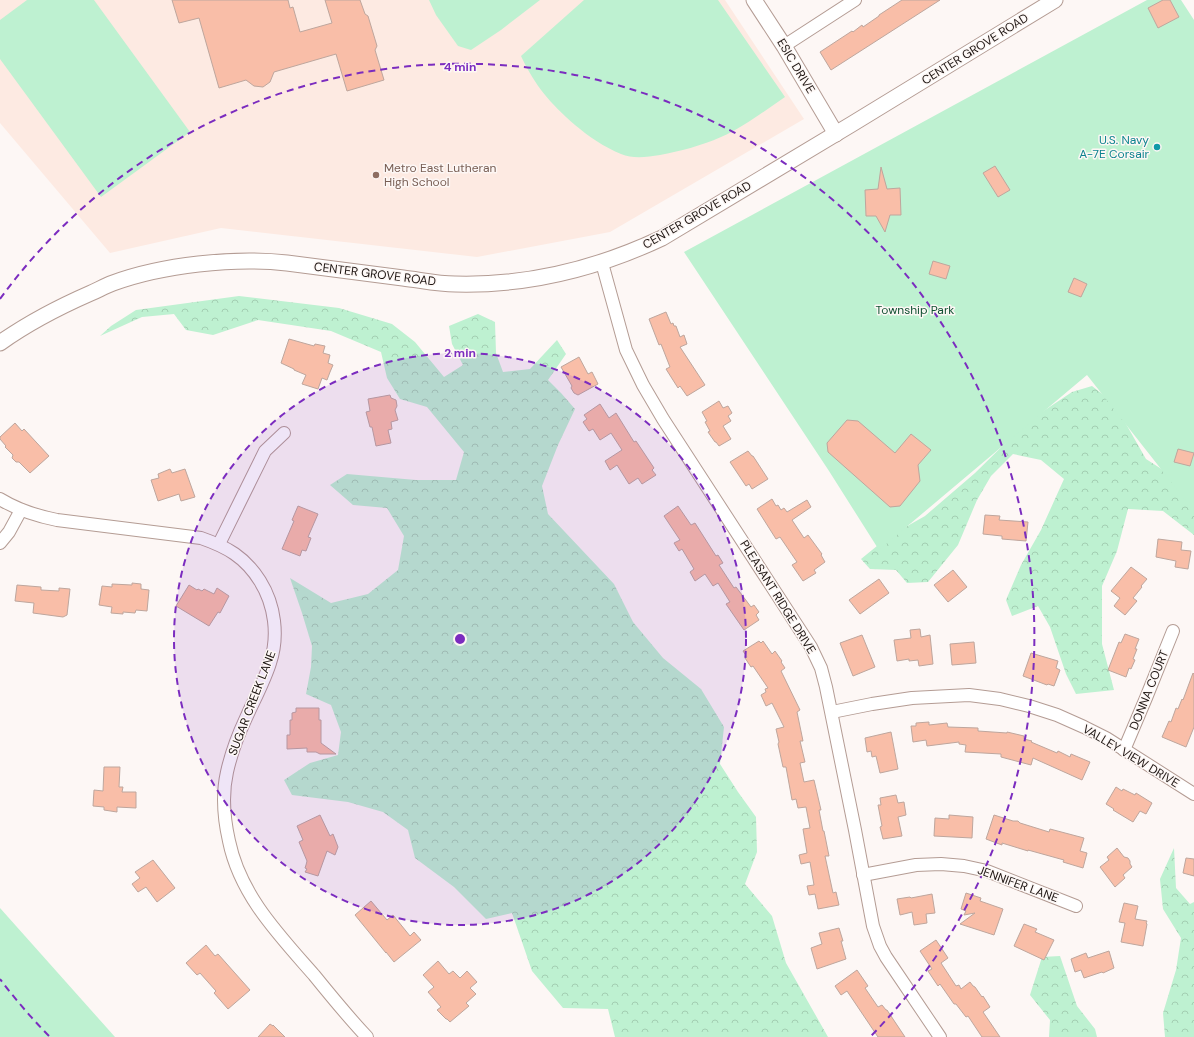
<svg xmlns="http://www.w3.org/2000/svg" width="1194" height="1037" viewBox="0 0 1194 1037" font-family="'DM Sans',sans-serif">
	<defs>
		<pattern id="forest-crowns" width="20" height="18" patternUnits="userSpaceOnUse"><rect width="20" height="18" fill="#bef1d1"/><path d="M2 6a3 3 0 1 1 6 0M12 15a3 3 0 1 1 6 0" fill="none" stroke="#a3ceb2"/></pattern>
	</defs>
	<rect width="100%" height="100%" fill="#fdf7f5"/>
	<polygon fill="#fdeae2" points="0,0 725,0 804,119 610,232 477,257 221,228 110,253 0,123"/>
	<g fill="url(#forest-crowns)">
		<polygon points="239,296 339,308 392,324 415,342 444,377 463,365 452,344 449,326 478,314 495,322 496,353 503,372 530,369 557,340 566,354 548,380 561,393 575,409 558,445 542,486 548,514 614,584 633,622 663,658 701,689 724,727 720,764 738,792 756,817 757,852 745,884 772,916 786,963 828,1037 615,1037 608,1009 563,1008 532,971 512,913 486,919 454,887 415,858 408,830 383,812 348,802 292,795 284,780 310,763 338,755 341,732 331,705 306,694 311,667 312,646 302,613 290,578 331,603 368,594 398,570 404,536 387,508 353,505 330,485 347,474 416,480 456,480 464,452 427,407 400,399 387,378 381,352 331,331 258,320 213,335 186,330 174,314 142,317 100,336 111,326 136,310"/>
		<polygon points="1092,386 1114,403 1146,459 1194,490 1194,535 1163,511 1128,509 1117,551 1102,586 1102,644 1114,690 1076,694 1066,674 1050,627 1038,606 1012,616 1006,600 1021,565 1041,530 1064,479 1041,460 1013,454 991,476 977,500 958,545 928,582 907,583 896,570 870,569 861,559 888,537 925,516 975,473 1027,422 1072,392"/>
		<polygon points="1174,848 1176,888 1190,904 1194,902 1194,1037 1165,1037 1163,1013 1176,970 1181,938 1163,909 1160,879"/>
		<polygon points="1060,956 1077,1006 1095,1029 1097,1037 1049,1037 1050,1020 1030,995 1042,957"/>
	</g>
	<g fill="#bef1d1">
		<polygon points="27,0 94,0 190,132 101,197 0,59 0,20"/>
		<polygon points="429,0 540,0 501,30 471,50 458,46 436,15"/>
		<path d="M584,0H718L785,97C764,111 744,127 721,137C701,146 680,151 660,155C647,157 633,159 621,154C604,147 588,136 575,125C550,103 535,86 521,56Z"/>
		<polygon points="1147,0 1181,0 1194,20 1194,511 1087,375 879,550 829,471 684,252"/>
		<polygon points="0,908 115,1037 0,1037"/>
	</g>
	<g fill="#f9bea8" stroke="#bea69d">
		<polygon points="172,0 288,0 290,8 293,7 300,32 332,23 325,0 360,0 365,14 368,16 377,46 375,50 384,80 347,91 336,54 274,72 270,82 263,87 254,86 246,80 219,88 199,18 179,23"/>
		<polygon points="902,0 940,0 831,70 820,52 852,31 853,32 862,25 863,27 879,16 879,15"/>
		<polygon points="1163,0 1170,0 1179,17 1158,28 1148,8"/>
		<polygon points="995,166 1010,190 998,197 983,173"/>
		<polygon points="881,167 887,189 900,188 901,215 890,215 885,232 876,216 866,216 865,190 878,189"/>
		<polygon points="933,261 950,266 946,279 929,274"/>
		<polygon points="1074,278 1087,284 1081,297 1068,292"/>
		<polygon points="666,312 671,324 673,323 674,326 676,326 680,337 684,335 687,344 680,347 705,385 687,396 680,386 678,388 666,369 670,367 661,344 659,345 649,319"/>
		<polygon points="289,339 314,346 315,344 325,346 323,353 330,355 328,363 333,365 330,372 327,380 322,378 318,389 302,384 306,375 294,370 294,369 281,363"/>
		<polygon points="579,357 588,374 592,372 598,384 578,395 574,393 571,388 572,386 561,367"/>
		<polygon points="390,395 391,398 396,400 397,406 395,410 398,420 391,422 392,429 388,430 391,443 376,446 372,427 370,427 366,412 370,411 368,399"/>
		<polygon points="719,401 723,408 728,406 732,413 728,416 731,421 723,426 731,439 719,446 716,442 715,442 708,432 710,431 705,422 707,421 702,412"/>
		<polygon points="600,404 609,418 616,413 634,442 636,441 654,468 652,470 656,475 642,484 638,478 629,484 617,465 610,470 605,461 622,450 611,433 600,440 593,429 589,431 583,422 587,419 584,415"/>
		<polygon points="847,420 858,421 895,453 911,434 931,450 918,465 920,481 900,506 890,507 828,452 827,443"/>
		<polygon points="15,423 22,431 24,429 49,456 30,473 19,462 16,462 12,458 13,455 5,447 6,446 0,439 0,437"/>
		<polygon points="1178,449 1194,453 1190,466 1174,462"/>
		<polygon points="748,451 752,456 753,456 768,479 752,489 749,484 746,486 730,462"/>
		<polygon points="170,469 172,473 185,469 195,497 181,501 179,494 158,501 151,480 159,478 158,474"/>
		<polygon points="772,499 776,506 778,505 781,510 784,508 787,512 807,500 811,507 792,520 804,538 808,535 822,554 821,555 825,562 814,570 816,573 803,581 792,565 797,562 780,537 776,539 757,509"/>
		<polygon points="298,506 318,514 308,537 311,538 306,551 302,550 300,556 282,549 294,521 292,520"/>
		<polygon points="678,506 691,525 695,523 716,556 718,555 723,563 719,565 734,588 736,587 751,607 754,605 759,612 756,615 759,620 744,630 726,604 730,602 718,583 713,586 705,574 695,581 690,572 694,569 682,549 679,551 674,543 680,540 664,516"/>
		<polygon points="985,515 1000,516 999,520 1028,522 1026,541 1002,539 1002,536 983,534"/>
		<polygon points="1158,539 1182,542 1181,550 1191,551 1188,569 1175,567 1176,561 1156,557"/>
		<polygon points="1131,567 1147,579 1141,586 1142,587 1133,598 1137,601 1125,615 1114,606 1120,598 1111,591"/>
		<polygon points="953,570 967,587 948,602 934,585"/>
		<polygon points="879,579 889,593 860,614 849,600"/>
		<polygon points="132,583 141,584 141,589 149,590 147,611 136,610 135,613 123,612 123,614 111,613 112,607 99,605 102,586 112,587 112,584 132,585"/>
		<polygon points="17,585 41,587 41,590 59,591 59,588 70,589 67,615 63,617 33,613 34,603 15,601"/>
		<polygon points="189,585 197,590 198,589 202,591 204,589 214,594 217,588 229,596 220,613 218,612 209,626 176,606"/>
		<polygon points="920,629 921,637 930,635 933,664 919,666 918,660 909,661 909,659 897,661 894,640 911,638 910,630"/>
		<polygon points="1125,634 1139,639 1135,649 1137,649 1133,659 1135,660 1131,669 1129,668 1126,677 1108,670 1119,642 1121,643"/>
		<polygon points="862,635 875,667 853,676 840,643"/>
		<polygon points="759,641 761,643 763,641 772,654 775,651 782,661 781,662 785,668 781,671 800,710 797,712 803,741 800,741 805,762 800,763 804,782 814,780 821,810 819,810 823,831 824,831 829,856 825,856 833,893 836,892 839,905 818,909 815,894 809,895 807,886 814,885 810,862 801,864 799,855 807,853 803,829 810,828 806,807 798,808 796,799 792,800 786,767 783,767 778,744 779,742 776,729 784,727 772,703 766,706 761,695 766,692 765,689 768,688 753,666 751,667 745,658 747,657 743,651"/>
		<polygon points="974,642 976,663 952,665 950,644"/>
		<polygon points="1031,653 1058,661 1056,668 1060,670 1054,686 1048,684 1047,685 1023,676"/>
		<polygon points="1193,673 1194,674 1194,727 1186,747 1162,737 1169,721 1171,722 1176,708 1178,709 1182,699 1183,700"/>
		<polygon points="296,708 319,708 319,720 321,720 321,743 336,754 320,754 316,752 307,752 307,748 287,749 287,735 290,735 290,720 292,720 292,713 296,712"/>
		<polygon points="929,722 929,725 947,723 948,727 978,728 978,731 1007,733 1007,732 1024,736 1024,739 1032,741 1031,742 1057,753 1058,751 1070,757 1071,754 1090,762 1082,780 1033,758 1031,765 1001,757 1001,754 965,752 966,745 959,744 959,742 927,746 926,740 913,742 911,726 916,726 916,723"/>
		<polygon points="891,732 898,769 880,773 876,756 872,757 871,751 867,752 865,738"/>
		<polygon points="104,767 120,767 119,787 123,787 122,792 136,792 136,808 117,807 117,812 104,810 104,807 93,806 94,790 103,791"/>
		<polygon points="1116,787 1122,791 1123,789 1135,795 1136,793 1152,803 1146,814 1140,811 1133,822 1113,810 1114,809 1106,804"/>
		<polygon points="896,795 898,803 904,802 906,815 898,817 902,836 883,839 880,827 882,826 878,805 881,805 880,798"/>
		<polygon points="320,815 330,836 333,834 338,847 335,855 327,851 318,876 305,872 307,869 305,868 306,865 307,861 299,842 303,840 297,826"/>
		<polygon points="949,815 973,817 972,838 934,836 935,818 949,819"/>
		<polygon points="994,815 1013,821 1018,821 1020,823 1049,832 1050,829 1084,838 1080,851 1087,853 1083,868 1063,862 1064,860 1028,850 1028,851 1002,843 1002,845 986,839"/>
		<polygon points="1117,848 1124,857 1128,858 1130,861 1130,864 1132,867 1123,875 1125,878 1115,887 1100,867 1109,860 1107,857"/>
		<polygon points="1186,858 1194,859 1194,876 1183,873"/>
		<polygon points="153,860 175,888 157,902 146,887 138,892 132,884 140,878 135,872"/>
		<polygon points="966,893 981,898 980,901 1003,909 994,935 960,924 975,913 964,915 966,911 961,909"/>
		<polygon points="932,894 935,913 926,914 927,923 914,925 912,912 900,915 897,899 910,897 911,898"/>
		<polygon points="371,901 387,920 393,915 410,936 414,932 421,940 394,962 386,952 386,953 355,915"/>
		<polygon points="1124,903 1138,906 1135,919 1147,921 1146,923 1147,924 1143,946 1121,942 1125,923 1119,922"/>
		<polygon points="1024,924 1037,929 1035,932 1054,940 1044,960 1014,946"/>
		<polygon points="839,928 843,941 841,941 846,959 817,969 811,948 822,944 819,933"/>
		<polygon points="936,940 948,958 941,963 956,986 959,985 961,989 970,982 973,986 975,987 982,997 983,996 990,1007 983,1012 1000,1037 982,1037 968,1016 966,1017 956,1004 954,1004 940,984 938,986 928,971 932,969 920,951"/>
		<polygon points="206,945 215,956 218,954 250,990 228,1009 214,993 216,991 200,973 197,975 186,963"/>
		<polygon points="1109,951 1114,968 1103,973 1102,972 1084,978 1081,970 1075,972 1071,959 1086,953 1088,958"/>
		<polygon points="438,961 449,974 453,971 460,978 467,971 477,982 470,988 476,994 466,1003 469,1006 450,1022 447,1019 446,1019 437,1010 441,1007 428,992 434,987 423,975"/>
		<polygon points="857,970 868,986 865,988 878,1007 882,1005 886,1010 887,1010 905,1037 878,1037 847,991 841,995 835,986"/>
		<polygon points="270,1024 273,1026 273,1025 285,1037 258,1037"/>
	</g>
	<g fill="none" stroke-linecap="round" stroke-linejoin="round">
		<g stroke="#b49c94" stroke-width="14">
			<g id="minor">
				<polyline points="784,46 855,0"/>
				<polyline points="602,263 626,350 643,385 663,419 811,647 821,668 826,687 855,830 873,926 880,946 886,957 940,1037"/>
				<path d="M0,499C18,510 37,516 57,520L201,538C227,547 245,557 260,581C275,605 279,636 270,663C264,682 254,700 246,718C238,735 231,754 227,772C222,794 224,819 229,841C240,895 279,935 314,975C331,996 348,1017 367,1037"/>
				<polyline points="0,543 9,532 21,510"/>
				<polyline points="219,544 265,451 284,433"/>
				<polyline points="832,712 872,704 912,698 969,695 1000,699 1029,706 1057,715 1084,727 1106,738 1194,794"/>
				<polyline points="1124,750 1146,698 1173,631"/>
				<polyline points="863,875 916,865 941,864 964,866 987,871 1076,906"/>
			</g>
		</g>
		<g stroke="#b49c94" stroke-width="17">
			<g id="tertiary">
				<polyline points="754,0 784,46 836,134"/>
				<path d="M0,343C28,323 59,307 91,293C98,290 105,286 113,283C162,265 234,257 287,263C326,268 364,273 403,278C420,280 438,284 455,284C528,286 596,269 662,238L852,124L1055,0"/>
			</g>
		</g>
		<use href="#minor" stroke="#fff" stroke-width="12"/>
		<use href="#tertiary" stroke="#fff" stroke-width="15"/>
	</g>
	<circle cx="460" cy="639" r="286" fill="#7b2cbf" fill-opacity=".12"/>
	<g fill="none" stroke="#7b2cbf" stroke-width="2" stroke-dasharray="7 5">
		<circle cx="460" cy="639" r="286"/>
		<path d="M49 1036A572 572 0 0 1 0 979M0 299A572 572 0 1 1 871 1036"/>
	</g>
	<circle fill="#0f9aa8" stroke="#fdf7f5" stroke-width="1.5" cx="1157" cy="147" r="4"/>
	<circle fill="#8d6e63" stroke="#fdf7f5" stroke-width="1.5" cx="376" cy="175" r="4"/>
	<g text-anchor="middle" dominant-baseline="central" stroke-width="3" stroke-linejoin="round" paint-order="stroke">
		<g font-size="12" fill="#1c1411" stroke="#fdf7f5">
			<text transform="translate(975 49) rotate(-32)">CENTER GROVE ROAD</text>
			<text transform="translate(796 66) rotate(59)">ESIC DRIVE</text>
			<text transform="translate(697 215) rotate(-30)">CENTER GROVE ROAD</text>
			<text transform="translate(375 274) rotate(7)">CENTER GROVE ROAD</text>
			<text transform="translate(778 597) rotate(58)">PLEASANT RIDGE DRIVE</text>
			<text transform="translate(1149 690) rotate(-68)">DONNA COURT</text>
			<text transform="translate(252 703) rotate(-69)">SUGAR CREEK LANE</text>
			<text transform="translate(1131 756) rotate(31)">VALLEY VIEW DRIVE</text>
			<text transform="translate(1018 884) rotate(20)">JENNIFER LANE</text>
		</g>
		<g font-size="12" fill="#0d838f" stroke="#fdf7f5" text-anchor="end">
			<text x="1149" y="140">U.S. Navy<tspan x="1149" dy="14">A-7E Corsair</tspan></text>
		</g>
		<g font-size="12" fill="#785e54" stroke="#fdf7f5" text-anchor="start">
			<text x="384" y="168">Metro East Lutheran<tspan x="384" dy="14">High School</tspan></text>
		</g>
		<g font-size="12" fill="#105132" stroke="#fdf7f5">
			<text x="915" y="310">Township Park</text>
		</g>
	</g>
	<circle cx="460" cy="639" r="6" fill="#7b2cbf" stroke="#fdf7f5" stroke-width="2"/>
	<g font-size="12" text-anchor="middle" font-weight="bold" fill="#7b2cbf" stroke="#fdf7f5" stroke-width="3" stroke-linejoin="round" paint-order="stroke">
		<text x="460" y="71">4 min</text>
		<text x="460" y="357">2 min</text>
	</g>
</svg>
